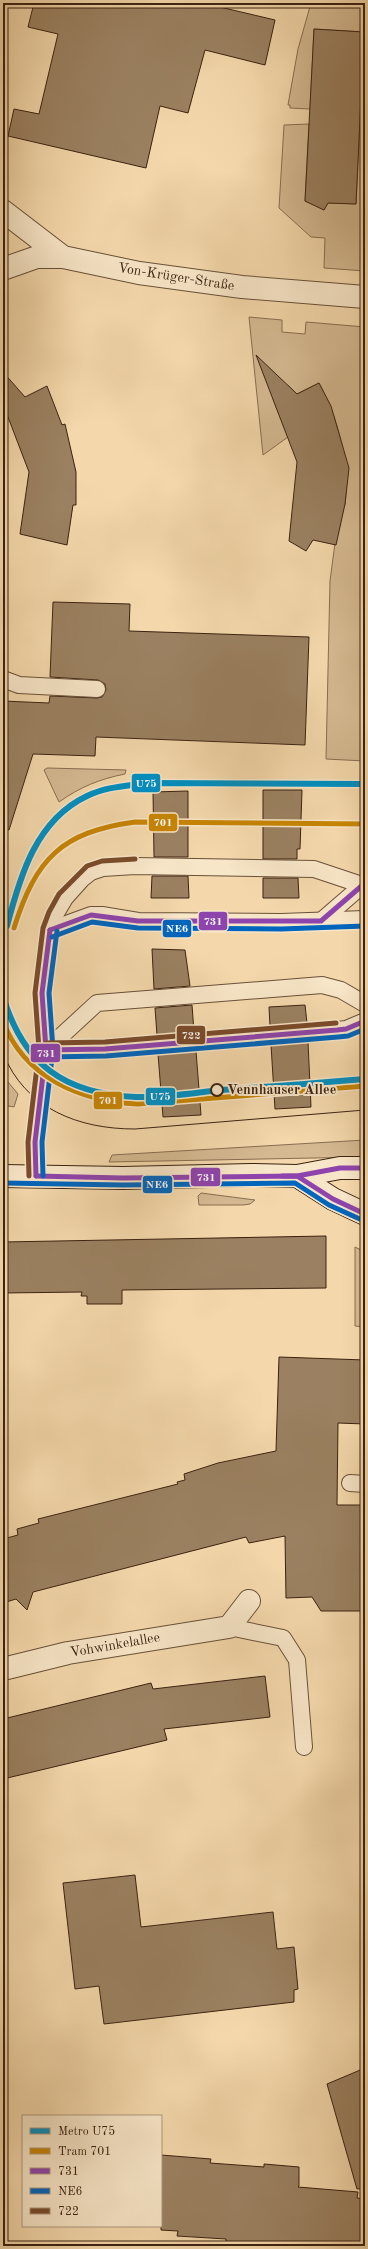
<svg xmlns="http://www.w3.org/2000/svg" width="368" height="2249" viewBox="0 0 368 2249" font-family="'Old Standard TT',serif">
	<rect width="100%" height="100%" fill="#f4d8ab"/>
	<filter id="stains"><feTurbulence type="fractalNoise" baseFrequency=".005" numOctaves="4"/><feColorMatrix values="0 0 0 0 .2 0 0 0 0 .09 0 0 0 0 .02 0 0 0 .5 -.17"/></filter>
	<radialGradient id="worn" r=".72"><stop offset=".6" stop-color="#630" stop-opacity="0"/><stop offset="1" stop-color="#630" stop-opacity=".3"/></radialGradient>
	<g fill="#d5b991" stroke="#886e51">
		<polygon points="311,3 365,3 365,271 324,268 325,238 311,237 279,208 284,125 309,124 305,201 324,210 328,203 356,204 364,32 314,29 310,109 290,108 290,105 288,105 298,49"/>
		<path d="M249,317L282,320V332L305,334L306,322L365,327V761L326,759L330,581L340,505H345C350,463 339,420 319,383L297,394L288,385L273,399L288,437L263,455Z"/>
		<path d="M47,768L126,770L125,774C100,779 80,787 59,802L44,770Z"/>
		<polygon points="3,1076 18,1094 14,1107 3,1105"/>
		<polygon points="365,1140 365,1157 109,1162 112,1155"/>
		<polygon points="201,1193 255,1200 250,1204 243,1205 199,1205 198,1196"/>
		<polygon points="355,1247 365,1252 365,1327 355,1326"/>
	</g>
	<g fill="#9b8161" stroke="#3b2211">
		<polygon points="34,3 203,3 275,20 265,65 205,50 188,113 160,106 146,168 8,136 14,109 39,114 58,34 28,27"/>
		<polygon points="314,29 364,32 356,204 328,203 324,210 305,201"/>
		<polygon points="256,355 297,394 319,383 331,406 349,468 345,504 336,545 313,540 306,551 289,541 297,462"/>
		<polygon points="3,372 25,397 47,386 62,425 65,424 76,472 76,505 73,505 67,545 20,534 29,472 3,404"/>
		<polygon points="53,602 130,604 129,631 309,637 305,745 96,737 95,756 33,754 9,830 3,829 3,701 49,703 50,696 97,698 102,697 106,690 105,684 98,680 50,677"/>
		<polygon points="263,790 302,790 300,849 297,849 297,859 263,859"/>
		<polygon points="188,791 188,857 154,857 153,792"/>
		<polygon points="152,876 188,876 189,898 151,898"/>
		<polygon points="263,878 298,878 299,898 263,898"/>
		<polygon points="152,949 185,950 190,986 154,989"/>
		<polygon points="192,1005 194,1032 157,1035 155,1008"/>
		<polygon points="305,1005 307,1023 270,1026 269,1007"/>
		<polygon points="308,1042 311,1107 275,1109 271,1045"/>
		<polygon points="196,1051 201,1115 163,1117 158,1054"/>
		<polygon points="326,1236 326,1288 122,1290 122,1304 87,1304 87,1296 81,1296 82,1292 3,1293 3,1242"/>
		<polygon points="279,1357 365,1360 365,1424 338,1423 337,1505 365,1505 365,1611 321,1611 312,1597 286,1598 285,1536 249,1543 246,1537 33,1592 27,1610 16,1599 3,1603 3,1539 18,1535 17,1529 39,1523 38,1519 178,1484 177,1482 185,1480 184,1474 218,1463 276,1451"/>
		<polygon points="265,1676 270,1717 164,1729 167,1740 3,1779 3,1719 151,1683 153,1689"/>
		<polygon points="135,1875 141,1927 273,1912 277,1949 294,1947 298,1989 294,1990 294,2002 104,2024 99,1986 75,1989 63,1883"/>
		<polygon points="365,2068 365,2188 357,2189 327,2084"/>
		<polygon points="161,2155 211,2159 210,2163 264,2167 264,2164 299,2167 299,2186 298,2187 358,2192 357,2198 365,2199 365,2246 273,2246 226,2243 226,2239 177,2236 178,2231 161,2230"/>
	</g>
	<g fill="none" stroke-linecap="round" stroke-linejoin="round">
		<g stroke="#695038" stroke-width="18">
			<g id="service">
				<polyline points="3,679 19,685 97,689"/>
				<polyline points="321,921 365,883"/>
				<polyline points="50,930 91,915 102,915 138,921 281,922 365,919"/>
				<polyline points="46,1050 97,1003 322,985 341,990 365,1004"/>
				<polyline points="46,1050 105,1049 337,1030 346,1029 365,1021"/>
				<polyline points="36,1176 35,1142 46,1050 42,993 45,955 50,930 55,915 65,898 82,879 91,872 103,868 135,866 314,869 362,885 365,890"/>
				<polyline points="350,1483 365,1484"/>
				<polyline points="229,1627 283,1638 297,1660 304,1747"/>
			</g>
		</g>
		<g stroke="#695038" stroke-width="24">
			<g id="minor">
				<polyline points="3,211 63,257 139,273 242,287 365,297"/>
				<polyline points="3,269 37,257 63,257"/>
				<polyline points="3,1669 68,1653 229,1627 249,1601"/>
			</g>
		</g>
		<g stroke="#3b2211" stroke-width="24">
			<g id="secondary">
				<polyline points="3,1176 123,1178 251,1175 297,1176 340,1168 365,1168"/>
				<polyline points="297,1176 333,1199 365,1214"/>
			</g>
		</g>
		<use href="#service" stroke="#f8e6c8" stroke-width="16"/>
		<use href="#minor" stroke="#f8e6c8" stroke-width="22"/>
		<use href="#secondary" stroke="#f8e6c8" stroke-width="22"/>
		<g stroke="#3b2211" stroke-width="1">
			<polyline points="3,943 7,926"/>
			<path d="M3,1053C25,1109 79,1129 135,1129L365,1110"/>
		</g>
		<g stroke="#f8e6c8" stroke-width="8">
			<g id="bus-1">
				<polyline points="50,930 91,915 138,921 321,921 365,883"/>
				<polyline points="46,1050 105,1049 337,1030 346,1029 365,1021"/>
				<polyline points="36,1176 123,1178 297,1176 333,1199 365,1214"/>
				<polyline points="36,1176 35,1142 46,1050 42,993 50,930"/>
				<polyline points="282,1176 297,1176 340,1168 365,1168"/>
			</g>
		</g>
		<g stroke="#f8e6c8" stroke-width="8">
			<g id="bus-2">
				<polyline points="52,937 92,922 138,928 281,929 365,926"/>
				<polyline points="46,1057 106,1056 338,1037 348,1036 365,1029"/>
				<polyline points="43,1176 42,1142 53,1050 49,993 57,931"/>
				<polyline points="3,1183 123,1185 295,1183 329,1205 362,1220"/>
			</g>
		</g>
		<g stroke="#f8e6c8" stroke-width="8">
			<g id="bus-3">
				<polyline points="46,1043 105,1042 336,1023"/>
				<polyline points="29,1176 28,1142 39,1050 35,993 43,928 49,912 59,894 87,866 102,861 135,859"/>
			</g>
		</g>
		<use href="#bus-1" stroke="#8e44ad" stroke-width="5"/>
		<use href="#bus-2" stroke="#0065bd" stroke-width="5"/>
		<use href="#bus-3" stroke="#7a4b2a" stroke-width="5"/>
		<g stroke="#f8e6c8" stroke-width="8">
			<g id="tram-1">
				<path d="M14,928C36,858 62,832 135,822L365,824"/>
				<path d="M3,1021C24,1078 81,1101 138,1104L365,1086"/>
			</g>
		</g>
		<use href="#tram-1" stroke="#c88504" stroke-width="5"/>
		<g stroke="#f8e6c8" stroke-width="9">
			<g id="metro-1">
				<path d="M7,926C20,876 36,820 87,796C105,787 126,786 146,783L365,784"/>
				<path d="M3,996C23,1064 64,1094 136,1097C163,1098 193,1093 220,1090C268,1087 317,1083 365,1079"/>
			</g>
		</g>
		<use href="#metro-1" stroke="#008fc2" stroke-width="6"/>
	</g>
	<circle fill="#f8e6c8" stroke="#3b2211" stroke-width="2" cx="217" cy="1090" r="6"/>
	<g text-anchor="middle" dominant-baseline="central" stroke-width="4" stroke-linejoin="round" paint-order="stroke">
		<g font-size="14" fill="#3b2211" stroke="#f8e6c8">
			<text transform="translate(176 277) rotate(9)">Von-Krüger-Straße</text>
			<text transform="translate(115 1645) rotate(-10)">Vohwinkelallee</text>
		</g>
		<g font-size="14" font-weight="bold" fill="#3b2211" stroke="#f8e6c8" text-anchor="start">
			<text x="227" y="1090">Vennhauser Allee</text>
		</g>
	</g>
	<g stroke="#f8e6c8" stroke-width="1.5">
		<rect x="131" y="773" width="30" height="20" rx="4" fill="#008fc2"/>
		<rect x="148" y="813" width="30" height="19" rx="4" fill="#c88504"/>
		<rect x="198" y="911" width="30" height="20" rx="4" fill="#8e44ad"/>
		<rect x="162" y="919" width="30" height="19" rx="4" fill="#0065bd"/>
		<rect x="176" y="1025" width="30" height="20" rx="4" fill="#7a4b2a"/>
		<rect x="30" y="1043" width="31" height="20" rx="4" fill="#8e44ad"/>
		<rect x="145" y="1087" width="31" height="19" rx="4" fill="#008fc2"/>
		<rect x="93" y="1091" width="30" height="19" rx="4" fill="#c88504"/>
		<rect x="190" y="1167" width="31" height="20" rx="4" fill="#8e44ad"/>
		<rect x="142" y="1175" width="31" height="19" rx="4" fill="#0065bd"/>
	</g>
	<g font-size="11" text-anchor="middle" font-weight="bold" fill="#fff">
		<text x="146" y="787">U75</text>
		<text x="163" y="826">701</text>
		<text x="213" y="925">731</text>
		<text x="177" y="932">NE6</text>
		<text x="191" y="1039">722</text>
		<text x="46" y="1057">731</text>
		<text x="160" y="1100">U75</text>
		<text x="108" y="1104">701</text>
		<text x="206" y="1181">731</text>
		<text x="157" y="1188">NE6</text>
	</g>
	<rect width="368" height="2249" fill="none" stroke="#f4d8ab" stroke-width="16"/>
	<rect x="4" y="4" width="360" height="2241" fill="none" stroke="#3b2211" stroke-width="2"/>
	<rect x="8" y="8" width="352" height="2233" fill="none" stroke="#3b2211"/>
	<rect x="22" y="2115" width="140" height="112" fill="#f8e6c8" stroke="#ac987f"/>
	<rect x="30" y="2128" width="20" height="6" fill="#008fc2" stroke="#ac987f"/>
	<text x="58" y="2135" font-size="12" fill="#3b2211">Metro U75</text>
	<rect x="30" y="2148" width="20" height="6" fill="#c88504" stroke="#ac987f"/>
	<text x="58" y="2155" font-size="12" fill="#3b2211">Tram 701</text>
	<rect x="30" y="2168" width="20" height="6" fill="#8e44ad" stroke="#ac987f"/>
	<text x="58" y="2175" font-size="12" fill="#3b2211">731</text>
	<rect x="30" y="2188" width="20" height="6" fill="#0065bd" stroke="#ac987f"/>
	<text x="58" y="2195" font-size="12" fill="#3b2211">NE6</text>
	<rect x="30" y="2208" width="20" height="6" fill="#7a4b2a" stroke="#ac987f"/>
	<text x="58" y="2215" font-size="12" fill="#3b2211">722</text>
	<rect width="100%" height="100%" filter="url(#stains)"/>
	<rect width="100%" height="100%" fill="url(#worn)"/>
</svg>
